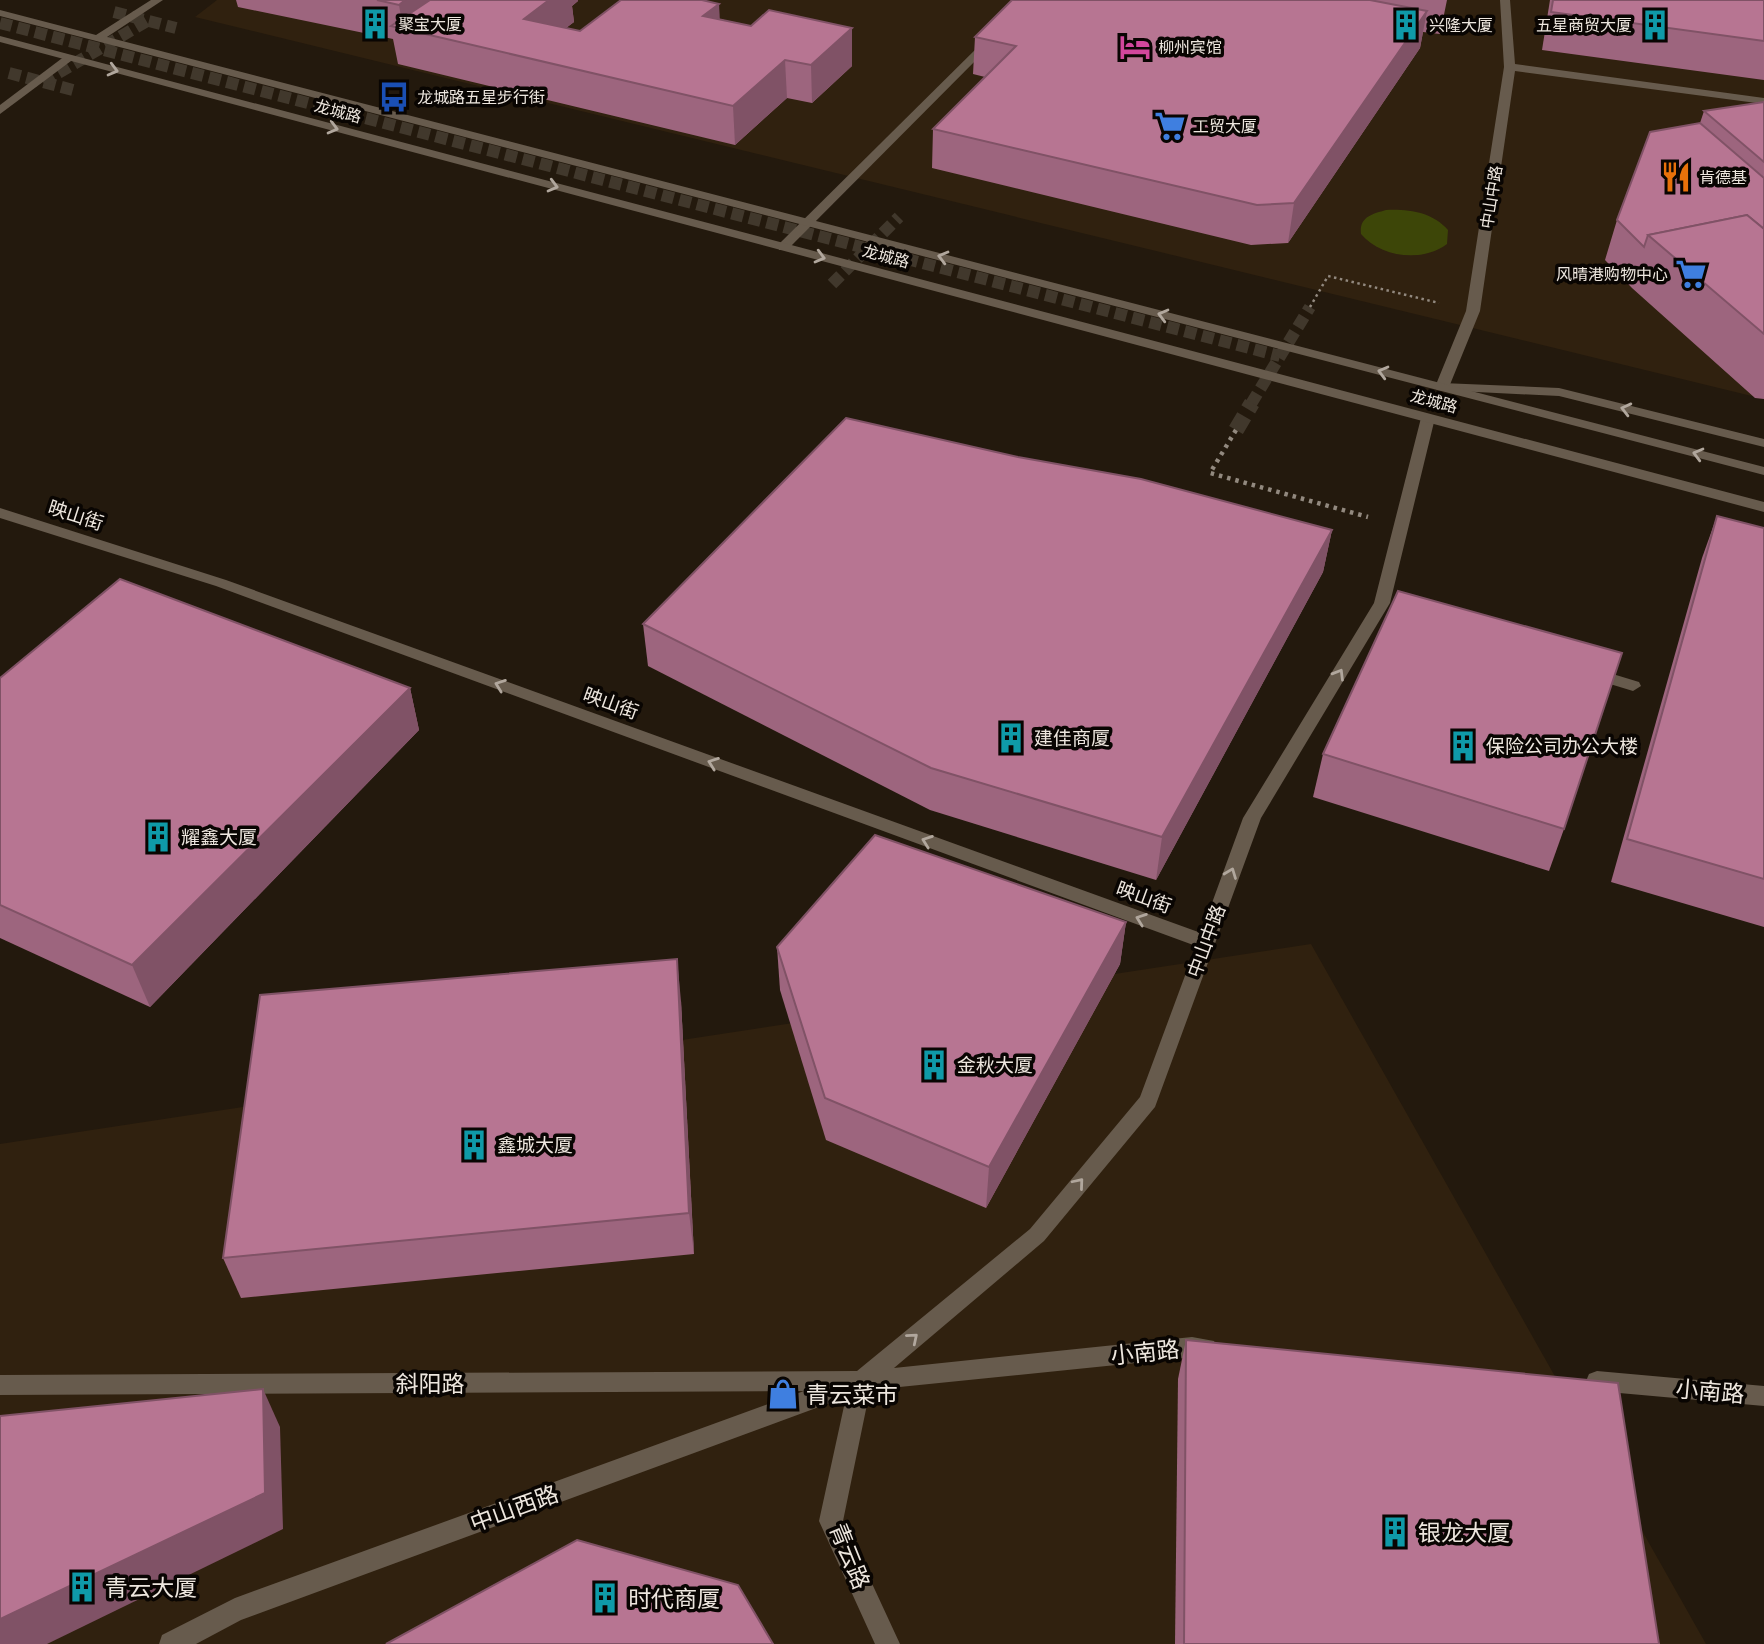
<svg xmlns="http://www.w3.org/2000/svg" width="1764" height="1644" viewBox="0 0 1764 1644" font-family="Ubuntu,'Noto Sans SC',sans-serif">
	<rect width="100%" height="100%" fill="#23190d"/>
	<g fill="#30210f">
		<polygon points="217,0 1764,0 1764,399 195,17"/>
		<polygon points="1311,944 1706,1644 0,1644 0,1144"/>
	</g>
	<path fill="#3d4608" d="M1386,210C1409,209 1432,212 1448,230L1447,244C1422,263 1380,257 1361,234C1359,217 1372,214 1386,210Z"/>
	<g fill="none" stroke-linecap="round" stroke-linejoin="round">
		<g stroke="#41382c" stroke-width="12" stroke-dasharray="12 6" stroke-linecap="butt">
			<polyline points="114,12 176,28"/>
			<polyline points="0,23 1280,356"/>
			<polyline points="9,73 73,90"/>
			<polyline points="43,82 147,21"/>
			<polyline points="832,284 899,217"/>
			<polyline points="1251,404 1310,307"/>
		</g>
		<polyline stroke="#41382c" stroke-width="16" stroke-dasharray="16 8" stroke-linecap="butt" points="1236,430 1252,403"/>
		<polyline stroke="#92897f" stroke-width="2.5" stroke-dasharray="2.5 3.5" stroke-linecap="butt" points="1310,307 1328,276 1439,303"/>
		<polyline stroke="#92897f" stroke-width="4.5" stroke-dasharray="3.5 5" stroke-linecap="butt" points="1236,430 1210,473 1368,517"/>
		<g fill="#675b4d" fill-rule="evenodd">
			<polygon points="987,38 996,40 787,250 779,250 779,244"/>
			<polygon points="1442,383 1559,388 1764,439 1764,447 1559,396 1437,390 1435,387"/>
			<polygon points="1593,668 1639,682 1641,686 1633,691 1587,677 1585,673"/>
		</g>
		<g fill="#675b4d" fill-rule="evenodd">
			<polygon points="1500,0 1510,0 1515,64 1764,98 1764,104 1515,71 1480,311 1449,387 1442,391 1435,387 1466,311 1504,67"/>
			<polygon points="65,56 75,58 0,114 0,105"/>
			<polygon points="1428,414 1435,418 1390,603 1261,818 1155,1107 1044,1241 894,1368 1192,1337 1214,1341 1217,1348 1214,1355 870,1390 843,1521 900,1644 875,1644 819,1521 846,1397 241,1620 196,1644 159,1644 162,1635 235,1598 804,1391 0,1395 0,1375 857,1371 1030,1229 1140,1097 1196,946 216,586 0,518 0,508 226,580 1201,933 1243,818 1374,603 1421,418"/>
			<polygon points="1597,1371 1764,1386 1764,1406 1597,1391 1589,1388 1586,1381 1589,1374"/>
		</g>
		<g fill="#675b4d" fill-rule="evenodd">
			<polygon points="151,0 163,0 107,37 1764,467 1764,475 0,16 0,10 96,35"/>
			<polygon points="0,36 1764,502 1764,512 0,42"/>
		</g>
	</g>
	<g fill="#9d657e">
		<polygon points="236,0 578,0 578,1 572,6 574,22 566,28 580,31 720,19 751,26 852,28 852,66 812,103 787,98 735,145 398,64 393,39 238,7"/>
		<polygon points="1012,0 1447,0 1440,34 1423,32 1420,48 1288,243 1251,245 932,168 933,129 985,77 973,74 975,37"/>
		<polygon points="1550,0 1764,0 1764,80 1542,50"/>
		<polygon points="1764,102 1764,399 1755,398 1632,288 1605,260 1617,220 1700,123 1704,111"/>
		<polygon points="1717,516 1764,528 1764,927 1611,882 1702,558"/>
		<polygon points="1332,530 1323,572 1156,880 930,810 648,666 643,624"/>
		<polygon points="0,678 410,688 419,730 150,1007 0,938"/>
		<polygon points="1323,754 1564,829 1549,871 1313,797"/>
		<polygon points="1126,922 1120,964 986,1208 826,1140 780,990 777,947"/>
		<polygon points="681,1001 694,1254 241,1298 223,1258"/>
		<polygon points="1186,1340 1659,1644 1175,1644 1178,1379"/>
	</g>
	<g fill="#805266">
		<polygon points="405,0 444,0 403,29 399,5"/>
		<polygon points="549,0 578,0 578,1 572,6 574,22 528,56 524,19"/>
		<polygon points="719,4 721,41 703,16"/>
		<polygon points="1427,11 1420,48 1288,243 1294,203"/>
		<polygon points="852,28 852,66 812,103 811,65"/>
		<polygon points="785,60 787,98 735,145 733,106"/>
		<polygon points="1332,530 1323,572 1156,880 1162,837"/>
		<polygon points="410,688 419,730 150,1007 132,965"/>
		<polygon points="1126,922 1120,964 986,1208 989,1167"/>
		<polygon points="677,959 681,1001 694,1254 689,1213"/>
		<polygon points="263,1389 280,1427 283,1529 47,1644 0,1644 0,1619"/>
	</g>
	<g fill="#b77592" stroke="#805266" stroke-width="2">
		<polygon points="377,0 405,0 399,5"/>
		<polygon points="430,0 549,0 524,19 580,31 621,0 702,0 719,4 703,16 751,26 769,10 852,28 811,65 785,60 733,106 391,26"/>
		<polygon points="1012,0 1370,0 1427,11 1294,203 1257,205 933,129 1016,46 975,37"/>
		<polygon points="1553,0 1764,0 1764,41 1551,12"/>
		<polygon points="1764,102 1764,162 1704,111"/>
		<polygon points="1700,123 1764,178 1764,229 1747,215 1648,235 1644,247 1617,220 1650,132"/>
		<polygon points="1747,215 1764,229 1764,334 1648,235"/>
		<polygon points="846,418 1018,457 1141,479 1332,530 1162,837 931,768 643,624"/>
		<polygon points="1717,516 1764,528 1764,879 1627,839"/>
		<polygon points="120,579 410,688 132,965 0,905 0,678"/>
		<polygon points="1398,591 1622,653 1564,829 1323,754"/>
		<polygon points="875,835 1126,922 989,1167 825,1098 777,947"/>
		<polygon points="677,959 689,1213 223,1258 260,995"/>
		<polygon points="1186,1340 1618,1383 1659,1644 1184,1644"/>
		<polygon points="263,1389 265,1493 0,1619 0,1416"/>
		<polygon points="577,1540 738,1585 773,1644 386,1644"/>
	</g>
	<defs><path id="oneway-chevron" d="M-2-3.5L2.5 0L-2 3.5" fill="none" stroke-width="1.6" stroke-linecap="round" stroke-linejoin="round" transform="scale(1.75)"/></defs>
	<g stroke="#b1a79d">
		<use href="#oneway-chevron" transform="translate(113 70) rotate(15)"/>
		<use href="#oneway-chevron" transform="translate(333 128) rotate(15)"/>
		<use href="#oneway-chevron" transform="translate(553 186) rotate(15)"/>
		<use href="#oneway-chevron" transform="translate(820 257) rotate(15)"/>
		<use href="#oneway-chevron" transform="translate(943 257) rotate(-165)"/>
		<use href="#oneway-chevron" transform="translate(1163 315) rotate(-165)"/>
		<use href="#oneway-chevron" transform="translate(1383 372) rotate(-165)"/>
		<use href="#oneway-chevron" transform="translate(1626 409) rotate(-166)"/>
		<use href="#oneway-chevron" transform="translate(1698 454) rotate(-165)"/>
		<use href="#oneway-chevron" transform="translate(1339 674) rotate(-59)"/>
		<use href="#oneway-chevron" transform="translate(500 685) rotate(-160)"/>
		<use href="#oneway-chevron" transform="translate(713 763) rotate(-160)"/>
		<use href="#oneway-chevron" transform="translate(927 841) rotate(-160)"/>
		<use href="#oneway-chevron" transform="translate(1231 873) rotate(-69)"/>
		<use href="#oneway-chevron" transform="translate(1141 919) rotate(-160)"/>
		<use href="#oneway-chevron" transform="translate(1079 1183) rotate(-50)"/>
		<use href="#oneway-chevron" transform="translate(913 1338) rotate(-40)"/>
	</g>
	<defs>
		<g id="building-bare" transform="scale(2.415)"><path d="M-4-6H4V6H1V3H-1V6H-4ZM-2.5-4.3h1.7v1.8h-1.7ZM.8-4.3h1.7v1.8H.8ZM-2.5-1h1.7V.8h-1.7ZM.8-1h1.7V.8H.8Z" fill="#0f9aa8" stroke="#090502" stroke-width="2.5" paint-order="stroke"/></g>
		<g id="hotel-bare" transform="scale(2.415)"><path d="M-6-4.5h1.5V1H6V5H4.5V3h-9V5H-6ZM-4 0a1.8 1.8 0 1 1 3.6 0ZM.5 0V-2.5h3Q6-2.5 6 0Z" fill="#d1479c" stroke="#090502" stroke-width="2.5" paint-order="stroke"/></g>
		<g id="bus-bare" transform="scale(2.415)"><path d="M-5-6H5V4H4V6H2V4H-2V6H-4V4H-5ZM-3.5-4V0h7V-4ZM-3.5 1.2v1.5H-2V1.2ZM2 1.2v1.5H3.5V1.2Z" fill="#1a4fb4" stroke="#090502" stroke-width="2.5" paint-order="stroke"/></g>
		<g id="supermarket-bare" transform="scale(2.415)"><path d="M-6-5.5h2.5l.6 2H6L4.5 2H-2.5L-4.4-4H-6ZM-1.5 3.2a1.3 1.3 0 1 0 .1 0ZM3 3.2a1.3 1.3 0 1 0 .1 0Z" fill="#3f7fe0" stroke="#090502" stroke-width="2.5" paint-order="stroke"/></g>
		<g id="restaurant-bare" transform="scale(2.415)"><path d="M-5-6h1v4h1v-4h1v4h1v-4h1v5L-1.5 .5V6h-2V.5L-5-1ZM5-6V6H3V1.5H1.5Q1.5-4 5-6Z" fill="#e8710a" stroke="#090502" stroke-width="2.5" paint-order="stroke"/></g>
		<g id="shop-bare" transform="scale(2.415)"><path d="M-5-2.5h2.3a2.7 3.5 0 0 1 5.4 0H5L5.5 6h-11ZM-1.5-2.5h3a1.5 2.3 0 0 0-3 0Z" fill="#3f7fe0" stroke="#090502" stroke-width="2.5" paint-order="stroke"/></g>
	</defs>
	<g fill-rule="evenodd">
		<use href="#building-bare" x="375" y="24"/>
		<use href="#building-bare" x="1406" y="25"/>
		<use href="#building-bare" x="1655" y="25"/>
		<use href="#hotel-bare" x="1135" y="47"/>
		<use href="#bus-bare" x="394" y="97"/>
		<use href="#supermarket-bare" x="1170" y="126"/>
		<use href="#restaurant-bare" x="1676" y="177"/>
		<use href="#supermarket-bare" x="1691" y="274"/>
		<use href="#building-bare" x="1011" y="738"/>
		<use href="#building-bare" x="1463" y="746"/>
		<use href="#building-bare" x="158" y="837"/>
		<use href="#building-bare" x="934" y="1065"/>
		<use href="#building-bare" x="474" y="1145"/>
		<use href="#shop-bare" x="783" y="1394"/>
		<use href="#building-bare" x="1395" y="1532"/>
		<use href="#building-bare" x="82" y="1587"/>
		<use href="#building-bare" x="605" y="1598"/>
	</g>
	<g text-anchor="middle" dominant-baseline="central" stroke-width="7" stroke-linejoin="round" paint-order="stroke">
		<g font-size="16" fill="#ede6de" stroke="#090502" text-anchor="start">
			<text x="398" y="24">聚宝大厦</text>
			<text x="1429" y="25">兴隆大厦</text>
			<text x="1632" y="25" text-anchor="end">五星商贸大厦</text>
			<text x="1158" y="47">柳州宾馆</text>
			<text x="417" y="97">龙城路五星步行街</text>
			<text x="1193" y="126">工贸大厦</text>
			<text x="1699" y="177">肯德基</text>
			<text x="1668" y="274" text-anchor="end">风晴港购物中心</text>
		</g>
		<g font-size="16" fill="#ede6de" stroke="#090502">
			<text transform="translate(338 111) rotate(15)">龙城路</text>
			<text transform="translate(1491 197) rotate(-81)">中山中路</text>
			<text transform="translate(886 256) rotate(15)">龙城路</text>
			<text transform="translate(1434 401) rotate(15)">龙城路</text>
		</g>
		<g font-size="19" fill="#ede6de" stroke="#090502">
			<text transform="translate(76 515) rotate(18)">映山街</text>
			<text transform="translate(611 703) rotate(20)">映山街</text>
			<text transform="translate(1144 897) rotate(20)">映山街</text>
			<text transform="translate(1206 941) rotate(-70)">中山中路</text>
		</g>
		<g font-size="19" fill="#ede6de" stroke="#090502" text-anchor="start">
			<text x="1034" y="738">建佳商厦</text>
			<text x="1486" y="746">保险公司办公大楼</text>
			<text x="181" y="837">耀鑫大厦</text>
			<text x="957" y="1065">金秋大厦</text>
			<text x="497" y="1145">鑫城大厦</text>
		</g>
		<g font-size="23" fill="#ede6de" stroke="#090502">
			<text transform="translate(1145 1352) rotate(-6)">小南路</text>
			<text x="430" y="1383">斜阳路</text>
			<text transform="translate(1710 1391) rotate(5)">小南路</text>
			<text transform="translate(514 1508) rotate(-20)">中山西路</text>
			<text transform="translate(850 1556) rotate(68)">青云路</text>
		</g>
		<g font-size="23" fill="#ede6de" stroke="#090502" text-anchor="start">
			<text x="806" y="1394">青云菜市</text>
			<text x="1418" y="1532">银龙大厦</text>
			<text x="105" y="1587">青云大厦</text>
			<text x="628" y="1598">时代商厦</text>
		</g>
	</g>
</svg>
